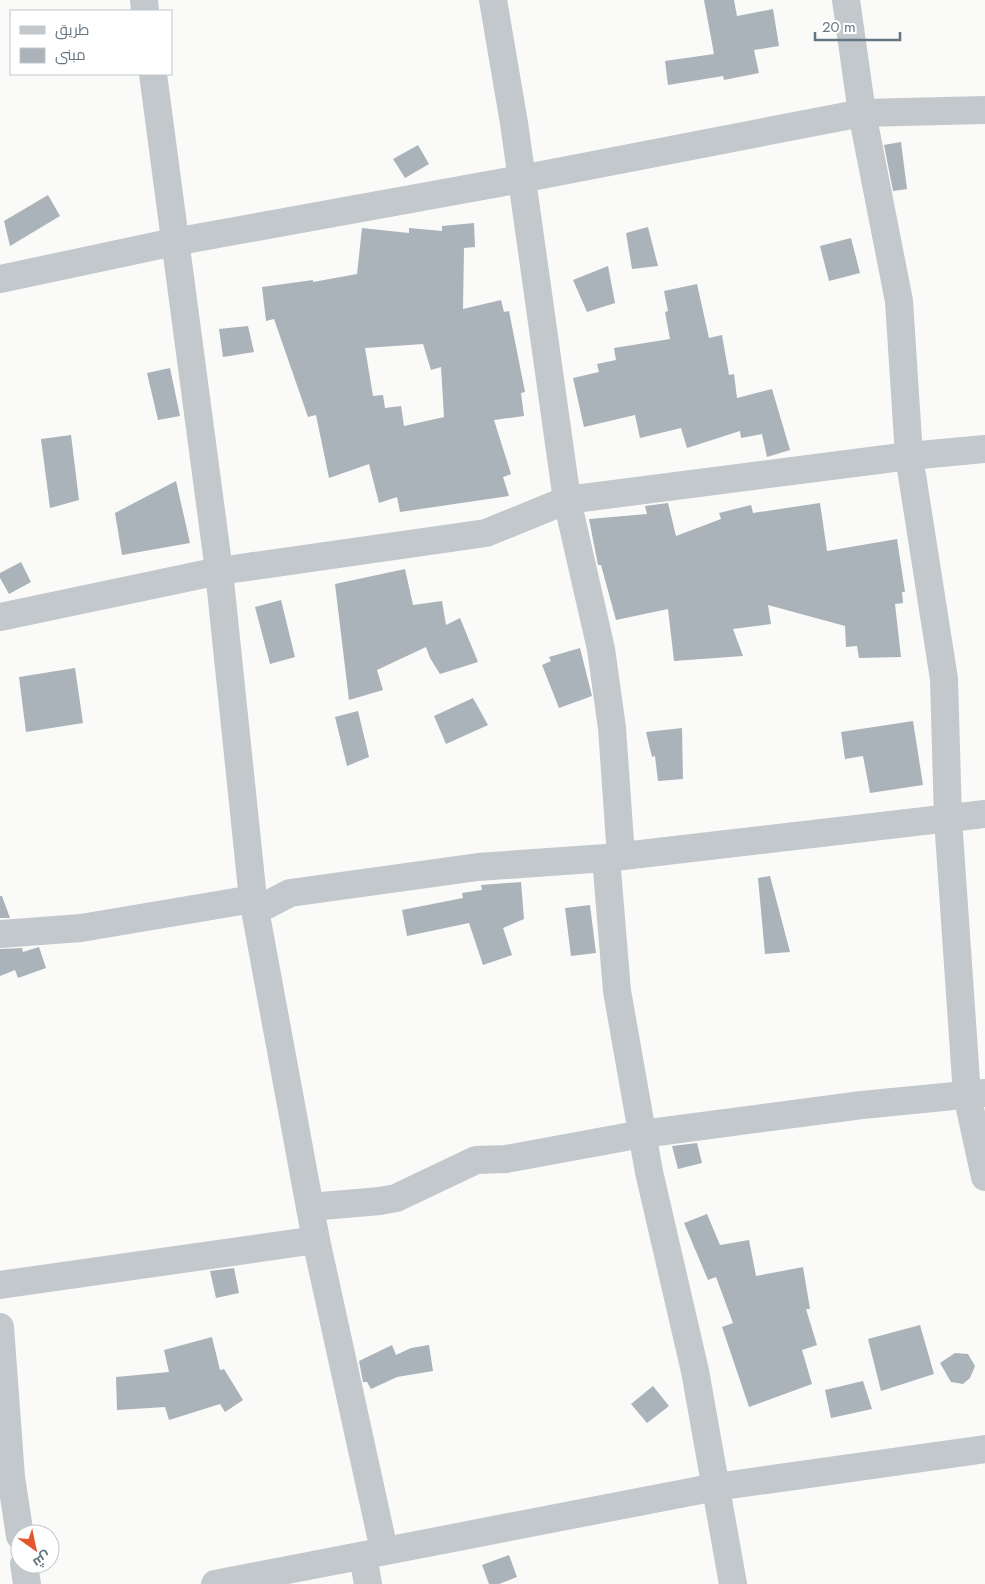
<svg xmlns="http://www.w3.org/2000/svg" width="985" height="1584" viewBox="0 0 985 1584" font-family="Jost,Cairo,sans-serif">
	<rect width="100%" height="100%" fill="#fafaf8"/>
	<g fill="#aab3b9" fill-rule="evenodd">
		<polygon points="704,0 734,0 737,16 773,9 779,46 754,50 759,73 724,80 723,76 668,85 665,61 714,54"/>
		<polygon points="901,142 907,189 893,191 884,145"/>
		<polygon points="418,145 429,164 405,178 393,159"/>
		<polygon points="48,195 60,216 10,246 4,221"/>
		<path d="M474,223L475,247L464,248L463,309L501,300L504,312L509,311L525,392L521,393L524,416L494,420L511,474L503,477L509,496L400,512L397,497L379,503L369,464L329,478L316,415L308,417L274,319L266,321L262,287L313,280V282L357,274L362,228L409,233V228L442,231V226ZM423,344L431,370L441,367L444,417L404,426L401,406L385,408L383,395L373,396L365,348Z"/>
		<polygon points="648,227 658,266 632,269 626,233"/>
		<polygon points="851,238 860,273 829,281 820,246"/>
		<polygon points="608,266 615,303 587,312 573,280"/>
		<polygon points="697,284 709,338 722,335 729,375 734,374 737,398 772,389 790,450 767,457 762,434 741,438 740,431 687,448 681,428 640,438 635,415 584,427 573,378 599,372 597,364 616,360 614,348 670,339 665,312 668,311 664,291"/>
		<polygon points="248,326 254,352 223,357 219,329"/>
		<polygon points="170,368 180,416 158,420 147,373"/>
		<polygon points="71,435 79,500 50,508 41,439"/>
		<polygon points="176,481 190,543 122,555 115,513"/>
		<polygon points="668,503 676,536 721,519 719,513 751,505 753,513 820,503 827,551 897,539 905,592 902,592 903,603 895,604 901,657 859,658 857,646 846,647 845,626 768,605 771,624 733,629 743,656 674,661 668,609 616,620 601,565 598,565 589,519 647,514 645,506"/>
		<polygon points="21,562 31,582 9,594 0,578 0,573"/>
		<polygon points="405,569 413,605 442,601 446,625 460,618 478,662 440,674 430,658 426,647 377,670 383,690 349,700 335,584"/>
		<polygon points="281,600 295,657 270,664 255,607"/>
		<polygon points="580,648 592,696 559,708 542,665 551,661 549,657"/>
		<polygon points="75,668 83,723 26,732 19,677"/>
		<polygon points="473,698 488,725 446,744 434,716"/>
		<polygon points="358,711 369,757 347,766 335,717"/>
		<polygon points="913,721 923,785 870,793 863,756 845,759 841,732"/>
		<polygon points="682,728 683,779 658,781 655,756 652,757 646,732"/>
		<polygon points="770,876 790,952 765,954 758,878"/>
		<polygon points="521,882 524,919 503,928 512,955 483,965 469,923 407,936 402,910 463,898 462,893 482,890 481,885"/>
		<polygon points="0,896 2,896 10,918 0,918"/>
		<polygon points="590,905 596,953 571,956 565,908"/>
		<polygon points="39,947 46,968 18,978 15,970 0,976 0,949 22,948 23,952"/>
		<polygon points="697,1143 702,1163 678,1169 672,1146"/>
		<polygon points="707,1214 720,1245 749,1240 756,1276 803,1267 810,1309 806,1309 817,1345 802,1350 812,1384 749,1407 722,1327 733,1323 716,1277 708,1280 684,1223"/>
		<polygon points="234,1268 239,1293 216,1298 210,1271"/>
		<polygon points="920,1325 934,1374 881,1391 868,1339"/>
		<polygon points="212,1337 220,1370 224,1369 243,1400 225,1412 220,1404 169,1420 165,1407 117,1410 116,1377 169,1372 164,1350"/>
		<polygon points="392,1345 396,1355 411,1348 429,1345 433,1371 397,1377 371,1389 367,1382 363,1382 359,1361"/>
		<polygon points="955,1353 968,1354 975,1366 970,1378 963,1384 951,1382 940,1363"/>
		<polygon points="863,1381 872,1409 831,1418 825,1390"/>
		<polygon points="653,1386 669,1406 647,1423 631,1404"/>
		<polygon points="509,1555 517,1577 499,1584 489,1584 482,1565"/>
	</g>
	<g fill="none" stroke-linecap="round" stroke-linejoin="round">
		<g stroke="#c3c8cc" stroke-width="28">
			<polyline points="144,0 145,11"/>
			<polyline points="493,0 514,123 567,500 601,649 612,728 621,856"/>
			<polyline points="846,0 862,113 899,301 909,456 944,679 948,819 967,1095 985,1177"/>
			<polyline points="153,74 219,571 253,899 316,1240 384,1550"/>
			<polyline points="0,279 174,242 521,179 862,113 985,110"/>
			<polyline points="0,617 219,571 486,533 567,500 909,456 985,449"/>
			<polyline points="606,858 617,991 649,1172 695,1371 733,1584"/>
			<polyline points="255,911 290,893 478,867 606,858 985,814"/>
			<polyline points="0,934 81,928 253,899"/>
			<polyline points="310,1207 380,1201 396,1198 476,1160 506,1159 642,1134 862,1105 985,1093"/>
			<polyline points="0,1285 316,1240"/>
			<polyline points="0,1327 11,1477 20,1536"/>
			<polyline points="363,1556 368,1584"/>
			<polyline points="24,1564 27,1584"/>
			<polyline points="215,1584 716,1487 985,1449"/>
		</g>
	</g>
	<rect x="10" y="10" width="162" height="65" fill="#ffffff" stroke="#c1c8cd"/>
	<rect x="20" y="26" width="25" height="8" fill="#c3c8cc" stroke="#c1c8cd"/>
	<text x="55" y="35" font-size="15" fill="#657683">طريق</text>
	<rect x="20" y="48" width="25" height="15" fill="#aab3b9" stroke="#c1c8cd"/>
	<text x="55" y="60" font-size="15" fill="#657683">مبنى</text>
	<g transform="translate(35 1549) rotate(147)"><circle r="24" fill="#ffffff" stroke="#c1c8cd"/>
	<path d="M0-4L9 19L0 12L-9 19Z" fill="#e4572e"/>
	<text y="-8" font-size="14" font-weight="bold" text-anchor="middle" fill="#657683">ش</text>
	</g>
	<path d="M815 32v8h85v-8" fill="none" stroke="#657683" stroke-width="2.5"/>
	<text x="822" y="32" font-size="15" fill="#657683" stroke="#ffffff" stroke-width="4" paint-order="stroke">20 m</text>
</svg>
